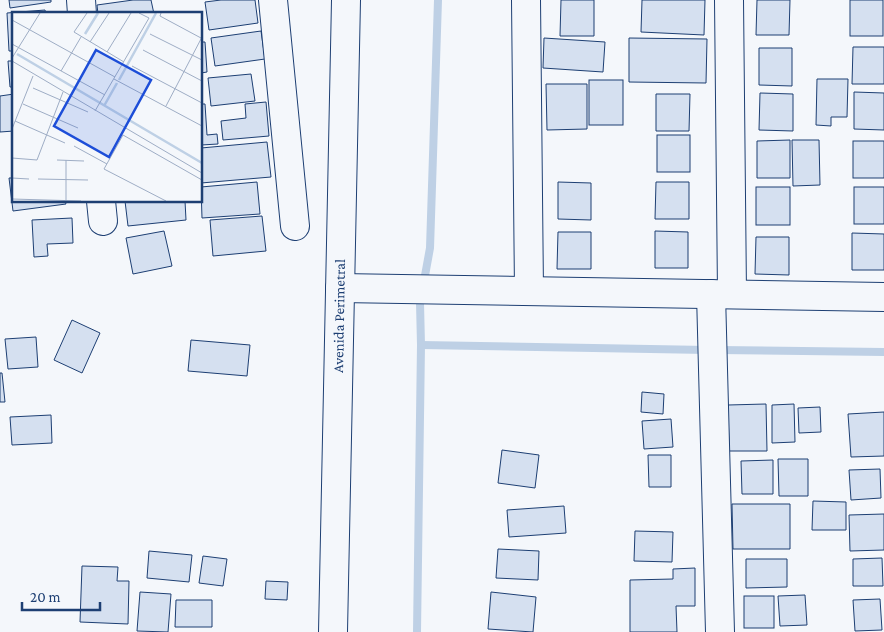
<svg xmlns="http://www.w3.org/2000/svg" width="884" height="632" viewBox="0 0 884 632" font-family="'Crimson Pro',serif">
	<rect width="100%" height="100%" fill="#f4f7fb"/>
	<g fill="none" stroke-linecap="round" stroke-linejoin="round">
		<g stroke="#bed0e5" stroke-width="8">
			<polyline points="421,345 707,350"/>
			<polyline points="718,350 884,352"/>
			<polyline points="417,632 421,345 420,303 430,248 438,0"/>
		</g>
	</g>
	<g fill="#d5e0f0" stroke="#1d3f73">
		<polygon points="9,0 51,0 51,2 10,8"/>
		<polygon points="133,0 151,0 154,14 98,14 97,5"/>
		<polygon points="221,0 255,0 258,23 209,30 205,2"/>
		<polygon points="561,0 594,0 594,36 560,36"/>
		<polygon points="642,0 705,0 704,35 641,32"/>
		<polygon points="757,0 790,0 789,35 756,35"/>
		<rect x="850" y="0" width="33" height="36"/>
		<polygon points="45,10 46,14 14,14 14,51 9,51 7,13"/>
		<polygon points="261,31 265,59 215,66 211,38"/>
		<polygon points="544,38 605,42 603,72 543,68"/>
		<polygon points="629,38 707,39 706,83 629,82"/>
		<polygon points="201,42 205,42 207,72 201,73"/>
		<polygon points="853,47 884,47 884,84 852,84"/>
		<polygon points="759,48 792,48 792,86 759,85"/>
		<polygon points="8,61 14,61 14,87 10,87"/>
		<polygon points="251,74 255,101 211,106 208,78"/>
		<polygon points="817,79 848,79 847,117 831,117 831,126 816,125"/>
		<rect x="589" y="80" width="34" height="45"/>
		<polygon points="546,84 587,84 587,129 547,130"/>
		<polygon points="854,92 884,93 884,130 854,129"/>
		<polygon points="760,93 793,94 793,131 759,130"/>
		<polygon points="14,94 14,131 0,132 0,96"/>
		<polygon points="656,94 690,94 689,131 656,131"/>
		<polygon points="266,102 269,136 223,140 221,121 246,118 245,104"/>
		<polygon points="201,104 205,104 207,135 217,134 218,144 201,145"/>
		<rect x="657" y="135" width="33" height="37"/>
		<polygon points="790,140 790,178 757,178 757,141"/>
		<polygon points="792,140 819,140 820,185 793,186"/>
		<rect x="853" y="141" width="31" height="37"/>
		<polygon points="267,142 271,177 201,183 201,148"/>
		<polygon points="9,178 14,178 14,201 65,201 66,204 13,211"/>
		<polygon points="257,182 260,214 202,218 201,187"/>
		<polygon points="558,182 591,183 591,220 558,219"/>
		<polygon points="656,182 689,182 689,219 655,219"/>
		<rect x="756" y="187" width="34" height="38"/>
		<rect x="854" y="187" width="30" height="37"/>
		<polygon points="125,201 185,201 186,220 128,226"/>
		<polygon points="262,216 266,251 213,256 210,220"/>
		<polygon points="72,218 73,243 47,244 48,256 34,257 32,220"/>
		<polygon points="164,231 172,266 133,274 126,238"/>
		<polygon points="655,231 688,232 688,268 655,268"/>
		<polygon points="558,232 591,232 591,269 557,269"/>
		<polygon points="852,233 884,234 884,270 852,270"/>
		<polygon points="756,237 789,237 789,275 755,274"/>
		<polygon points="72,320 100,333 82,373 54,360"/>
		<polygon points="36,337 38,367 8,369 5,339"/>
		<polygon points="191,340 250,345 247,376 188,371"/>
		<polygon points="0,373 2,373 5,402 0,402"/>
		<polygon points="642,392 664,394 663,414 641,412"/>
		<polygon points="766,404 767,451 729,451 728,405"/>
		<polygon points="794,404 795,442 772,443 772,405"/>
		<polygon points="820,407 821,432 799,433 798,408"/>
		<polygon points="884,412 884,456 851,457 848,414"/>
		<polygon points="51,415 52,443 12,445 10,417"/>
		<polygon points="671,419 673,447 644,449 642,421"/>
		<polygon points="502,450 539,455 535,488 498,483"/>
		<polygon points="648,455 671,455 671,487 649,487"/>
		<polygon points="778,459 808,459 808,496 779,496"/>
		<polygon points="773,460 773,494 742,494 741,461"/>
		<polygon points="880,469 881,498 851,500 849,470"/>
		<polygon points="813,501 846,502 846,530 812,530"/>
		<polygon points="732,504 790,504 790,549 733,549"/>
		<polygon points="564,506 566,533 509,537 507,510"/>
		<polygon points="884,514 884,550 850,551 849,515"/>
		<polygon points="635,531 673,532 672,562 634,561"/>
		<polygon points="498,549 539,551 538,580 496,578"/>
		<polygon points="149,551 192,555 189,582 147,578"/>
		<polygon points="203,556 227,559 223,586 199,583"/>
		<polygon points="882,558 883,586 853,586 853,559"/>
		<polygon points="746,559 787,559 787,587 746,588"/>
		<polygon points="82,566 118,567 117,581 129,581 128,624 80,622"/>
		<polygon points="695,568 695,606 676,606 677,632 630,632 630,580 673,579 673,569"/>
		<polygon points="266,581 288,582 287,600 265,599"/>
		<polygon points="140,592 171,594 168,632 137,631"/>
		<polygon points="491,592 536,597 533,632 488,629"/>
		<polygon points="805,595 807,625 780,626 778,596"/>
		<rect x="744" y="596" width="30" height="32"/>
		<polygon points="880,599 882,630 855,631 853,600"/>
		<polygon points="176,600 212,600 212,627 175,627"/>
	</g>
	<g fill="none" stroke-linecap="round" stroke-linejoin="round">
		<g stroke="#1d3f73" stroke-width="30">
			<g id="minor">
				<polyline points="81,0 82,14"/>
				<polyline points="273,0 295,226"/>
				<polyline points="526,0 529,291"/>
				<polyline points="729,0 732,294"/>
				<polyline points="101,201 103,221"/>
				<polyline points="340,288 884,297"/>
				<polyline points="711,294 720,632"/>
				<polyline points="333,632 346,0"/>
			</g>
		</g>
		<use href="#minor" stroke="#f4f7fb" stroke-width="28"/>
	</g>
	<g text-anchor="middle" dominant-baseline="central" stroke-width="4" stroke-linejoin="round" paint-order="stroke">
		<g font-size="15" fill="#1d3f73" stroke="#f4f7fb">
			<text transform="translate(339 316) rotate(-89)">Avenida Perimetral</text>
		</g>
	</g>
	<g transform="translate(12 12)">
		<rect width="190" height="190" fill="#f4f7fb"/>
		<path fill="none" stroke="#bed0e5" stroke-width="2.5" d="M73,22L86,1M5,42L190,151M107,68L144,1M92,94L105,71"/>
		<path fill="none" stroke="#9eadc5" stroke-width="1" d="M75,1L62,20L112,50M149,1L148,4L189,26M0,8L103,65M138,22L190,48M78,30L97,1M0,32L93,83M131,38L190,69M95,40L119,1M0,46L28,1M0,49L190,161M120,54L190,91M49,59L69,25M102,67L190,114M21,76L76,100M11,92L66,116M154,94L190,25M83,99L137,6L127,1M3,109L53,131M0,117L21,64M62,134L95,152M0,146L25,148L51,80M45,148L72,149M0,166L17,167M26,167L76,168M0,187L69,189M54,189V148M154,189L92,157L111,123L190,168"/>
		<path fill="#1d4ed8" fill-opacity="0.15" stroke="#1d4ed8" stroke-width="2.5" d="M84,38L139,68L97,145L42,114Z"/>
		<rect width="190" height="190" fill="none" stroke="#1d3f73" stroke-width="2.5"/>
	</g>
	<path d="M22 602v8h78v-8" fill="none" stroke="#1d3f73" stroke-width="2.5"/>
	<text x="30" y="602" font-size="15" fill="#1d3f73" stroke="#f4f7fb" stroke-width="4" paint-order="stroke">20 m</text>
</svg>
